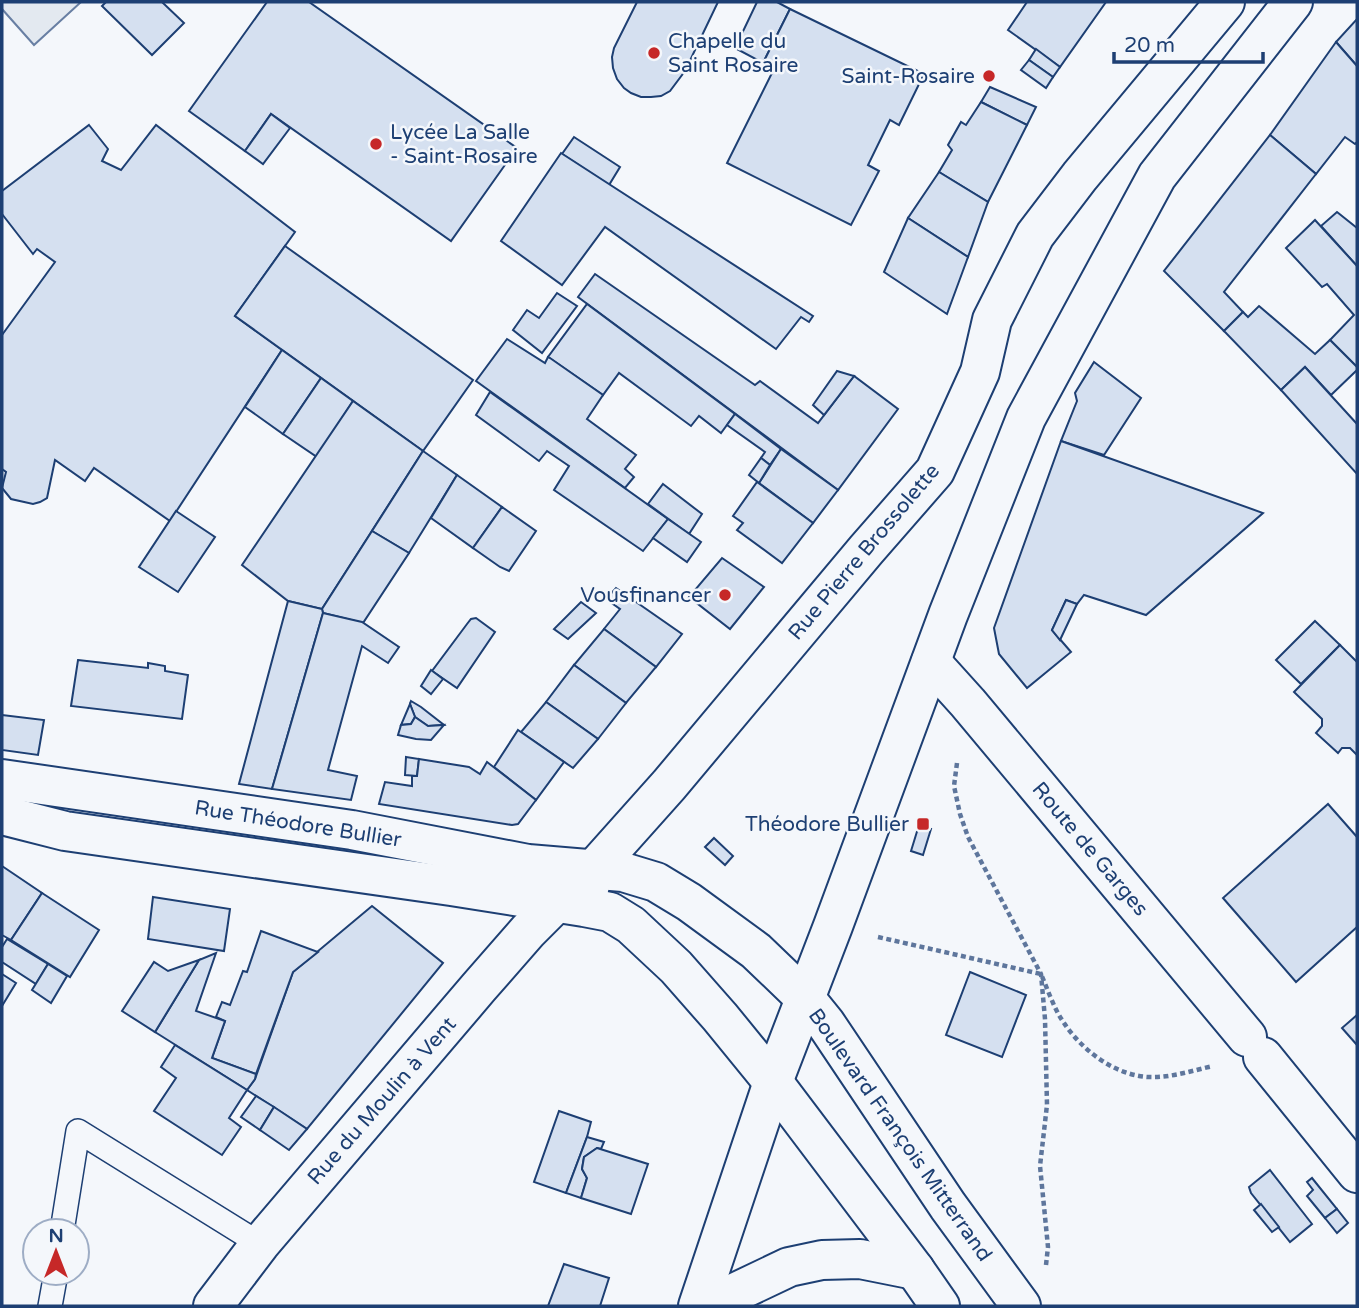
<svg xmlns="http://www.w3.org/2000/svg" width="1359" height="1308" viewBox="0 0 1359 1308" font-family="'Varela Round',sans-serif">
	<rect width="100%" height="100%" fill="#f4f7fb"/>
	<polygon fill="#e3e9f0" stroke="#687fa3" stroke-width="2" points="2,2 81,2 34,45 2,9"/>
	<g fill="#d5e0f0" stroke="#1d3f73" stroke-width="2">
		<polygon points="106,2 162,2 184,23 152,55 102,6"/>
		<polygon points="267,2 309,2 517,148 451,241 271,114 245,151 189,111"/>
		<polygon points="637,2 718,2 685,71 670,91 661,96 651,97 641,97 631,93 624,88 617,79 613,68 612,57 614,48"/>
		<polygon points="757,2 777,2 790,9 763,63 735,48"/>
		<polygon points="1027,2 1106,2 1060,67 1008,30"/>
		<polygon points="790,9 924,74 899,125 890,120 868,165 879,171 851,225 727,163 774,69 763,63"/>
		<polygon points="1357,19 1357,66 1336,42"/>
		<polygon points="1336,42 1357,66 1357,142 1355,144 1345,137 1316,174 1270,135"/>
		<polygon points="1036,49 1060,67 1053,77 1029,60"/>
		<polygon points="1029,60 1053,77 1046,88 1021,70"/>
		<polygon points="990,87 1036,107 1027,125 981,102"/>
		<polygon points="981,102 1027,125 988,202 939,172 952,150 948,145 961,122 966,125"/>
		<polygon points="271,114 290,128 263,164 245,151"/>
		<polygon points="89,125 108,149 102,161 121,170 156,125 295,232 235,316 282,350 170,521 94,468 85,481 55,460 47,498 40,502 33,504 11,499 2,488 6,472 2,469 2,335 55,262 37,249 33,254 2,214 2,191"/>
		<polygon points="1270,135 1316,174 1224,292 1243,312 1224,331 1164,271"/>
		<polygon points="574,137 620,167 609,185 562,154"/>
		<polygon points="561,153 813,316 809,322 801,317 776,349 605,227 562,285 501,241"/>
		<polygon points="939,172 988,202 968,257 908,218"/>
		<polygon points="1337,212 1357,228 1357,266 1321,226"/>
		<polygon points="908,218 968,257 947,314 884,272"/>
		<polygon points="1315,220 1357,266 1357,367 1330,340 1354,315 1327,284 1322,287 1286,248"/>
		<polygon points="285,246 473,380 423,451 235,316"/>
		<polygon points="595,274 755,385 760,381 818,423 854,376 898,409 838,490 578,297"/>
		<polygon points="557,293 577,306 542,353 513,330 527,310 539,318"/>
		<polygon points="587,304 735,414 721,433 699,416 691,426 619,373 603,395 548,357"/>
		<polygon points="1259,306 1315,354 1330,340 1357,367 1357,370 1331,395 1305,367 1281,390 1224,331 1243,312 1248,317"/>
		<polygon points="507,339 545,363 548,357 550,358 603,395 587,419 636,455 625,469 634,477 625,488 476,381"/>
		<polygon points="282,350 321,378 283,434 245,407"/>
		<polygon points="1094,362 1141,398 1104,455 1061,441 1077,401 1075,393"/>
		<polygon points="1305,367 1357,424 1357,474 1281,390"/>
		<polygon points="837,371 854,376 824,415 813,405"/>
		<polygon points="321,378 353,401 317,457 283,434"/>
		<polygon points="490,392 668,519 643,551 554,490 569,466 547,451 539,461 476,415"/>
		<polygon points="353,401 423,451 322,609 288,601 242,565"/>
		<polygon points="735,414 781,449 770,465 761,458 765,452 727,425"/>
		<polygon points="1061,441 1263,513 1146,615 1084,595 1077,604 1066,600 1052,630 1071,652 1027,688 999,654 994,628"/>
		<polygon points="781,449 838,490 813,523 759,483"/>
		<polygon points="423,451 457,475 409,553 372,531"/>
		<polygon points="761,458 770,465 759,483 749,475"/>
		<polygon points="457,475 502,507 473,548 431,518"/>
		<polygon points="757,482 813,523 782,563 737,530 743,523 733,516"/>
		<polygon points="663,484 702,514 689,534 648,504"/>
		<polygon points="502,507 536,531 509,571 500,567 473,548"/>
		<polygon points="176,511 215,537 178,592 139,567"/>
		<polygon points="668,519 701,542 687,562 653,538"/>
		<polygon points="372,531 409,553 363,623 323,613 322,609"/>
		<polygon points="722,558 764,587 730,629 689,597"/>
		<polygon points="616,588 682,634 656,667 604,629 620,609 606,599"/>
		<polygon points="1066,600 1077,604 1060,640 1052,630"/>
		<polygon points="288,601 322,609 323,613 272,789 239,784"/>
		<polygon points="581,602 596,613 568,639 554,629"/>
		<polygon points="323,613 362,622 399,647 388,663 362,646 328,770 357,776 351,800 272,789"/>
		<polygon points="476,618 495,632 457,688 432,671 467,624 471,619"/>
		<polygon points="1315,621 1340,645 1301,684 1276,660"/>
		<polygon points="604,629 656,667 626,703 574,665"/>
		<polygon points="1340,645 1357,662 1357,755 1350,748 1342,748 1338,753 1316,733 1322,726 1322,719 1294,692"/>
		<polygon points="78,660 148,668 148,663 165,666 165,671 188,675 182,719 71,706"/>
		<polygon points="574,665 626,703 598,739 546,702"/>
		<polygon points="431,670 443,679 431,694 421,686"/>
		<polygon points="411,701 421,707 444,725 428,726 415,717 410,704"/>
		<polygon points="546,702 598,739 573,768 521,732"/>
		<polygon points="410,704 415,717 411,724 401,725"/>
		<polygon points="2,715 44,720 38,755 2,750"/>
		<polygon points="415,717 428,726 444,725 431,740 416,739 398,735 401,725 411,724"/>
		<polygon points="518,730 564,762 536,800 494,767"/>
		<polygon points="406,757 419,759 417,776 405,775"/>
		<polygon points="419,759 469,767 480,774 487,762 536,800 518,824 512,825 379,804 385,782 412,786 412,776 417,776"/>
		<polygon points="1328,804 1357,837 1357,927 1296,982 1223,898"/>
		<polygon points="919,825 931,829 923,855 911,851"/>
		<polygon points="714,838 733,856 725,865 705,847"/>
		<polygon points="2,866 42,893 11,940 2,935"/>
		<polygon points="42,893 99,930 70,977 11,940"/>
		<polygon points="153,897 230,909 224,951 148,939"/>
		<polygon points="372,906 443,963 307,1129 247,1090 255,1079 293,972"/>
		<polygon points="261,931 318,952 293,972 256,1074 212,1058 225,1021 216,1017 222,1002 230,1005 243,971 247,972"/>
		<polygon points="7,939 48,964 36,984 2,962 2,947"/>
		<polygon points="216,953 196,1011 225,1021 212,1058 256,1074 255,1079 247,1090 155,1032 199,960"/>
		<polygon points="199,960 155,1032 122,1011 154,962 168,971"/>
		<polygon points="48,964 67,976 51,1003 32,990"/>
		<polygon points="970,972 1026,995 1002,1057 946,1035"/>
		<polygon points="2,974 16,983 2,1006"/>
		<polygon points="1357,1015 1357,1045 1342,1028"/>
		<polygon points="175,1045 247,1090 229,1118 241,1127 222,1155 154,1111 176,1078 161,1067"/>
		<polygon points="256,1096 274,1107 260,1130 241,1117"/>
		<polygon points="274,1107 307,1129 289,1150 260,1130"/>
		<polygon points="559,1111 591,1122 587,1137 566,1193 534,1182"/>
		<polygon points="587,1137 604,1142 601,1149 597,1148 584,1157 582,1169 587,1178 581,1198 566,1193"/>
		<polygon points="597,1148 648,1164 631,1214 581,1198 587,1178 582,1169 584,1157"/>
		<polygon points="1270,1170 1312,1224 1290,1242 1251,1193 1249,1187"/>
		<polygon points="1312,1178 1337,1209 1325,1218 1307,1196 1313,1190 1307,1182"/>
		<polygon points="1261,1204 1279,1227 1272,1232 1254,1210"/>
		<polygon points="1337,1209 1348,1223 1337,1233 1325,1218"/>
		<polygon points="564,1264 609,1278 600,1306 548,1306"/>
	</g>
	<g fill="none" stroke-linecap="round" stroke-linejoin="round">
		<g stroke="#1d3f73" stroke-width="26">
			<g id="service">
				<polyline points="62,1231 78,1131 260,1244"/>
				<polyline points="50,1306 56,1273"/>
			</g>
		</g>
		<g stroke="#1d3f73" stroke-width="42">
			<g id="minor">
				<polyline points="931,662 968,703 1247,1037"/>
				<polyline points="1263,1057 1357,1173"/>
				<polyline points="213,1306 260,1244 479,987 528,931 557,902"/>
			</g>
		</g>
		<g stroke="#1d3f73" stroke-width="42">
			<g id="secondary">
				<polyline points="587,897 594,869 669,785 866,550 935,471 980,372 992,320 1035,235 1080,176 1225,2"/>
				<polyline points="698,1306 773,1082 833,926 948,615 1026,418 1157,176 1293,2"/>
				<polyline points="707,1306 789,1267 822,1260 860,1259 915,1270"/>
			</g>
		</g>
		<g stroke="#1d3f73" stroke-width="42">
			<g id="primary">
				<polyline points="2,779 352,830 528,864 623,872 656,882 689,902 756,951 805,998 826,1024 948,1206 1021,1306"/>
				<polyline points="2,815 65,831 451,886 584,907 610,912 631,925 676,967 720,1017 773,1082 915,1270 940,1306"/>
			</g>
		</g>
		<g stroke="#5e769c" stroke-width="4.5" stroke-dasharray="5 3.5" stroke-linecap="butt">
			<polyline points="957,763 954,786 960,814 968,837 1041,974 1045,1019 1047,1105 1040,1166 1048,1247 1046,1265"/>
			<path d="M878,937L1041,974C1048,990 1054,1009 1064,1023C1082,1050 1114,1075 1148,1077C1170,1078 1191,1071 1213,1066"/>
		</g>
		<use href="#service" stroke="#f4f7fb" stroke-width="23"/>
		<use href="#minor" stroke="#f4f7fb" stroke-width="38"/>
		<use href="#secondary" stroke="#f4f7fb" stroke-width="38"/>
		<use href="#primary" stroke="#f4f7fb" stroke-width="38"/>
	</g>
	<g fill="#c62828" stroke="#f4f7fb" stroke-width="2.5">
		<circle cx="654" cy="53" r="7"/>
		<circle cx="989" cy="76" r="7"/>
		<circle cx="376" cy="144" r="7"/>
		<circle cx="725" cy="595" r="7"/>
		<rect x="916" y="817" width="14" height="14" rx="3.5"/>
	</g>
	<g text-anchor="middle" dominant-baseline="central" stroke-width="5" stroke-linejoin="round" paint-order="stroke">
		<g font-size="21" fill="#1d3f73" stroke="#f4f7fb" text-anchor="end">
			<text x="668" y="41" text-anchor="start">Chapelle du<tspan x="668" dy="24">Saint Rosaire</tspan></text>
			<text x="975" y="76">Saint-Rosaire</text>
			<text x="390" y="132" text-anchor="start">Lycée La Salle<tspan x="390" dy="24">- Saint-Rosaire</tspan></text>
			<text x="711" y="595">Vousfinancer</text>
			<text x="909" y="824">Théodore Bullier</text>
		</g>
		<g font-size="21" fill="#1d3f73" stroke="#f4f7fb">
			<text transform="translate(864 552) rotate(-50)">Rue Pierre Brossolette</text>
			<text transform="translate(298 824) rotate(9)">Rue Théodore Bullier</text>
			<text transform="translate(1090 849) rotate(50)">Route de Garges</text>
			<text transform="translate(382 1101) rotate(-49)">Rue du Moulin à Vent</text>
			<text transform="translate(900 1135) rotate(55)">Boulevard François Mitterrand</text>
		</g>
	</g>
	<rect width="1359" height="1308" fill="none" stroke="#1d3f73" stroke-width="7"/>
	<g transform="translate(56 1252)"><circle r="33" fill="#f4f7fb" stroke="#9eadc5" stroke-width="2"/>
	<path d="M0-5L12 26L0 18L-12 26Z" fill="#c62828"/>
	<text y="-10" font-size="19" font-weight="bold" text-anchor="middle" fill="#1d3f73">N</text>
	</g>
	<path d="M1114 52v10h149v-10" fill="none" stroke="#1d3f73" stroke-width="3.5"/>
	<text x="1124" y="52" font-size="21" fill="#1d3f73" stroke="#f4f7fb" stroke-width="5" paint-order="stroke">20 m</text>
</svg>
